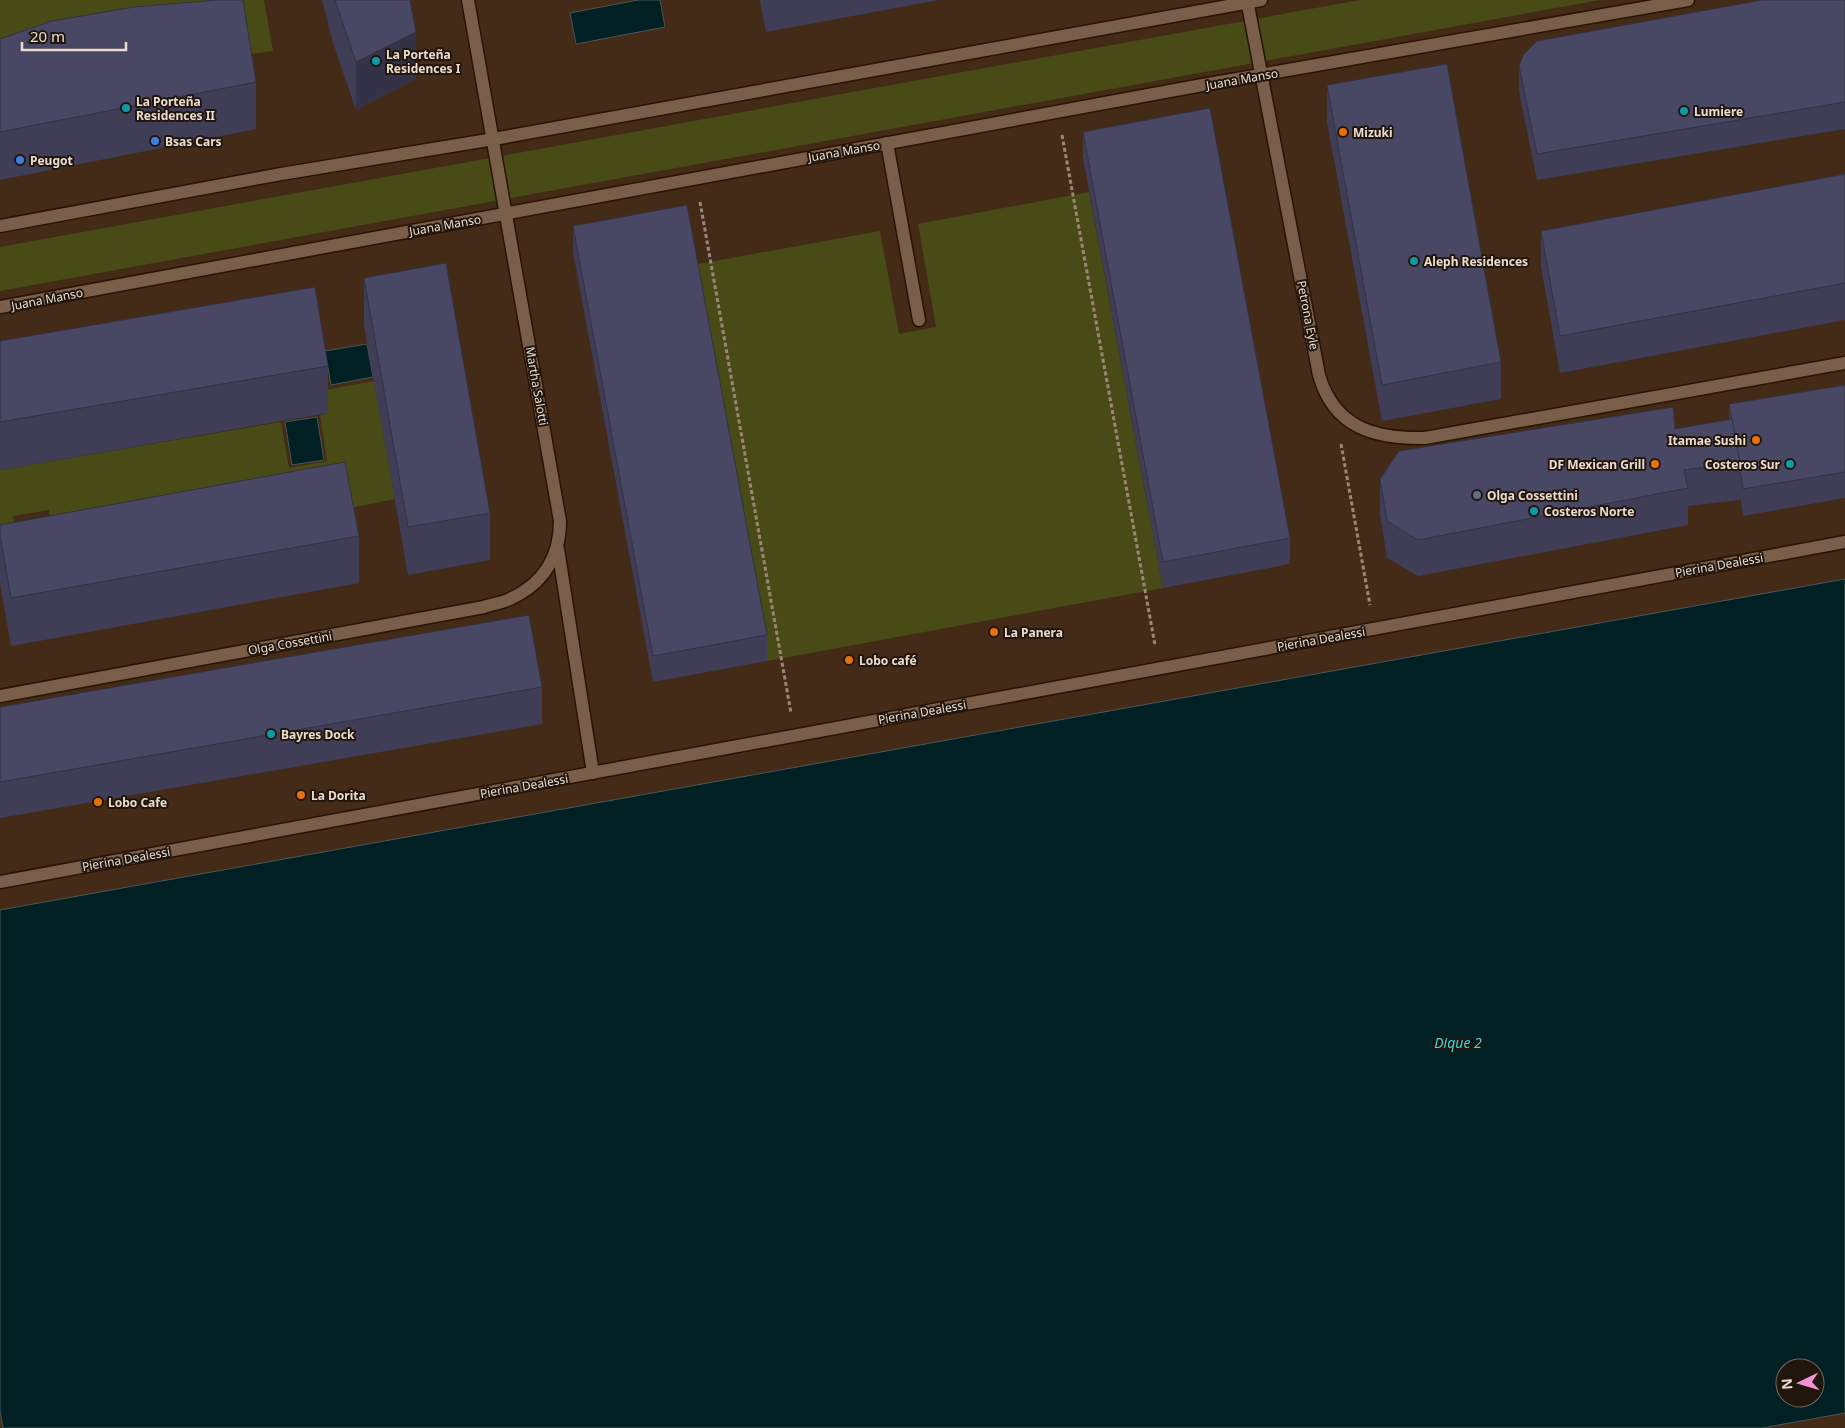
<svg xmlns="http://www.w3.org/2000/svg" width="1845" height="1428" viewBox="0 0 1845 1428" font-family="'Noto Sans',sans-serif">
	<rect width="100%" height="100%" fill="#432b18"/>
	<g fill="#494b17">
		<polygon points="0,0 264,0 273,51 0,86"/>
		<polygon points="1360,0 1600,0 0,291 0,247"/>
		<polygon points="1089,192 1163,588 767,661 693,265 880,231 899,334 936,327 918,224"/>
		<polygon points="374,381 395,499 345,509 57,561 49,510 13,516 21,568 0,572 0,470 281,422 289,468 327,461 320,415 328,413 325,390"/>
	</g>
	<g fill="#002023" stroke="#475857" fill-rule="evenodd">
		<polygon points="638,0 660,0 665,27 576,44 570,13"/>
		<polygon points="367,344 373,377 331,385 325,351"/>
		<polygon points="317,417 324,460 292,465 285,422"/>
		<path d="M1845,579V1413L1762,1428H3L0,1410V910ZM1785,1368H1815V1398H1785Z"/>
	</g>
	<g fill="none" stroke-linecap="round" stroke-linejoin="round">
		<g stroke="#291302" stroke-width="15">
			<polyline id="service" points="887,143 919,320"/>
		</g>
		<g stroke="#291302" stroke-width="15">
			<g id="pedestrian">
				<polyline points="558,549 593,773"/>
				<polyline points="0,882 1845,542"/>
			</g>
		</g>
		<g stroke="#291302" stroke-width="15">
			<g id="minor">
				<path d="M1247,0L1319,375C1334,428 1375,439 1425,438L1845,363"/>
				<path d="M0,696L484,607C492,604 502,603 510,599C543,584 560,557 560,521L468,0"/>
			</g>
		</g>
		<g stroke="#291302" stroke-width="15">
			<g id="tertiary">
				<polyline points="0,226 281,174 494,139 1261,0"/>
				<polyline points="0,307 1197,86 1688,0"/>
			</g>
		</g>
		<g stroke="#9b8778" stroke-width="3" stroke-dasharray="4 2.5" stroke-linecap="butt">
			<polyline points="1062,135 1155,645"/>
			<polyline points="700,202 791,713"/>
			<polyline points="1341,444 1370,605"/>
		</g>
		<use href="#service" stroke="#795e4a" stroke-width="12"/>
		<use href="#pedestrian" stroke="#795e4a" stroke-width="12"/>
		<use href="#minor" stroke="#795e4a" stroke-width="12"/>
		<use href="#tertiary" stroke="#795e4a" stroke-width="12"/>
	</g>
	<g fill="#3f3e56">
		<polygon points="322,0 410,0 416,79 356,110 333,43"/>
		<polygon points="760,0 939,0 766,32"/>
		<polygon points="1845,0 1845,129 1537,180 1519,92 1519,66"/>
		<polygon points="0,39 256,82 256,129 0,180"/>
		<polygon points="1327,85 1501,362 1501,399 1382,421 1327,122"/>
		<polygon points="1083,132 1290,538 1290,564 1163,588 1083,158"/>
		<polygon points="1845,174 1845,320 1560,373 1541,267 1541,231"/>
		<polygon points="573,226 767,635 767,661 653,682 573,252"/>
		<polygon points="364,278 490,513 490,560 408,575 364,325"/>
		<polygon points="0,341 328,366 328,413 0,470"/>
		<polygon points="1845,385 1845,498 1743,516 1740,496 1740,500 1688,506 1688,525 1418,576 1387,558 1380,515 1380,479 1729,420 1729,404"/>
		<polygon points="0,525 359,536 359,583 11,646 0,583"/>
		<polygon points="542,687 542,724 0,818 0,707"/>
	</g>
	<polygon fill="#333246" points="416,32 416,79 356,110 356,62"/>
	<g fill="#494864" stroke="#333246">
		<polygon points="217,0 243,0 256,82 0,132 0,39 52,21 134,7"/>
		<polygon points="335,0 410,0 416,32 356,62"/>
		<polygon points="1762,0 1845,0 1845,102 1537,154 1519,66 1523,55 1537,41"/>
		<polygon points="1447,64 1501,362 1382,385 1327,85"/>
		<polygon points="1210,108 1290,538 1163,562 1083,132"/>
		<polygon points="1845,174 1845,283 1560,336 1541,231"/>
		<polygon points="687,205 767,635 653,656 573,226"/>
		<polygon points="446,263 490,513 408,527 364,278"/>
		<polygon points="315,287 328,366 0,422 0,341"/>
		<polygon points="1845,385 1845,472 1743,489 1740,470 1740,463 1729,404"/>
		<polygon points="1673,407 1675,429 1732,419 1740,463 1684,470 1688,488 1418,540 1387,521 1380,479 1399,451"/>
		<polygon points="345,462 359,536 11,598 0,535 0,525"/>
		<polygon points="529,615 542,687 0,782 0,707"/>
	</g>
	<g fill="#0f9aa8" stroke="#21160e" stroke-width="2">
		<circle cx="376" cy="61" r="5"/>
		<circle cx="126" cy="108" r="5"/>
		<circle cx="1684" cy="111" r="5"/>
		<circle cx="1414" cy="261" r="5"/>
		<circle cx="1790" cy="464" r="5"/>
		<circle cx="1534" cy="511" r="5"/>
		<circle cx="271" cy="734" r="5"/>
	</g>
	<g fill="#e8710a" stroke="#21160e" stroke-width="2">
		<circle cx="1343" cy="132" r="5"/>
		<circle cx="1756" cy="440" r="5"/>
		<circle cx="1655" cy="464" r="5"/>
		<circle cx="994" cy="632" r="5"/>
		<circle cx="849" cy="660" r="5"/>
		<circle cx="301" cy="795" r="5"/>
		<circle cx="98" cy="802" r="5"/>
	</g>
	<g fill="#3f7fe0" stroke="#21160e" stroke-width="2">
		<circle cx="155" cy="141" r="5"/>
		<circle cx="20" cy="160" r="5"/>
	</g>
	<circle fill="#5c6f8a" stroke="#21160e" stroke-width="2" cx="1477" cy="495" r="5"/>
	<g text-anchor="middle" dominant-baseline="central" stroke-width="4" stroke-linejoin="round" paint-order="stroke">
		<g font-size="12" font-weight="bold" fill="#ecdcd0" stroke="#21160e" text-anchor="start">
			<text x="386" y="54">La Porteña<tspan x="386" dy="14">Residences I</tspan></text>
			<text x="136" y="101">La Porteña<tspan x="136" dy="14">Residences II</tspan></text>
			<text x="1694" y="111">Lumiere</text>
			<text x="1353" y="132">Mizuki</text>
			<text x="165" y="141">Bsas Cars</text>
			<text x="30" y="160">Peugot</text>
			<text x="1424" y="261">Aleph Residences</text>
			<text x="1746" y="440" text-anchor="end">Itamae Sushi</text>
			<text x="1645" y="464" text-anchor="end">DF Mexican Grill</text>
			<text x="1780" y="464" text-anchor="end">Costeros Sur</text>
			<text x="1487" y="495">Olga Cossettini</text>
			<text x="1544" y="511">Costeros Norte</text>
			<text x="1004" y="632">La Panera</text>
			<text x="859" y="660">Lobo café</text>
			<text x="281" y="734">Bayres Dock</text>
			<text x="311" y="795">La Dorita</text>
			<text x="108" y="802">Lobo Cafe</text>
		</g>
		<g font-size="12" fill="#ecdcd0" stroke="#21160e">
			<text transform="translate(1242 79) rotate(-10)">Juana Manso</text>
			<text transform="translate(844 151) rotate(-10)">Juana Manso</text>
			<text transform="translate(445 225) rotate(-10)">Juana Manso</text>
			<text transform="translate(47 299) rotate(-11)">Juana Manso</text>
			<text transform="translate(1308 315) rotate(79)">Petrona Eyle</text>
			<text transform="translate(537 386) rotate(80)">Martha Salotti</text>
			<text transform="translate(1719 565) rotate(-10)">Pierina Dealessi</text>
			<text transform="translate(1321 639) rotate(-10)">Pierina Dealessi</text>
			<text transform="translate(290 643) rotate(-10)">Olga Cossettini</text>
			<text transform="translate(922 712) rotate(-10)">Pierina Dealessi</text>
			<text transform="translate(524 786) rotate(-10)">Pierina Dealessi</text>
			<text transform="translate(126 859) rotate(-10)">Pierina Dealessi</text>
		</g>
		<g font-size="14" font-style="italic" fill="#3ad6e4" stroke="#21160e">
			<text x="1458" y="1042">Dique 2</text>
		</g>
	</g>
	<g transform="translate(1800 1383) rotate(265)"><circle r="24" fill="#21160e" stroke="#72655c"/>
	<path d="M0-4L9 19L0 12L-9 19Z" fill="#f391d5"/>
	<text y="-8" font-size="14" font-weight="bold" text-anchor="middle" fill="#ecdcd0">N</text>
	</g>
	<path d="M22 42v8h104v-8" fill="none" stroke="#ecdcd0" stroke-width="2.5"/>
	<text x="30" y="42" font-size="15" fill="#ecdcd0" stroke="#21160e" stroke-width="4" paint-order="stroke">20 m</text>
</svg>
